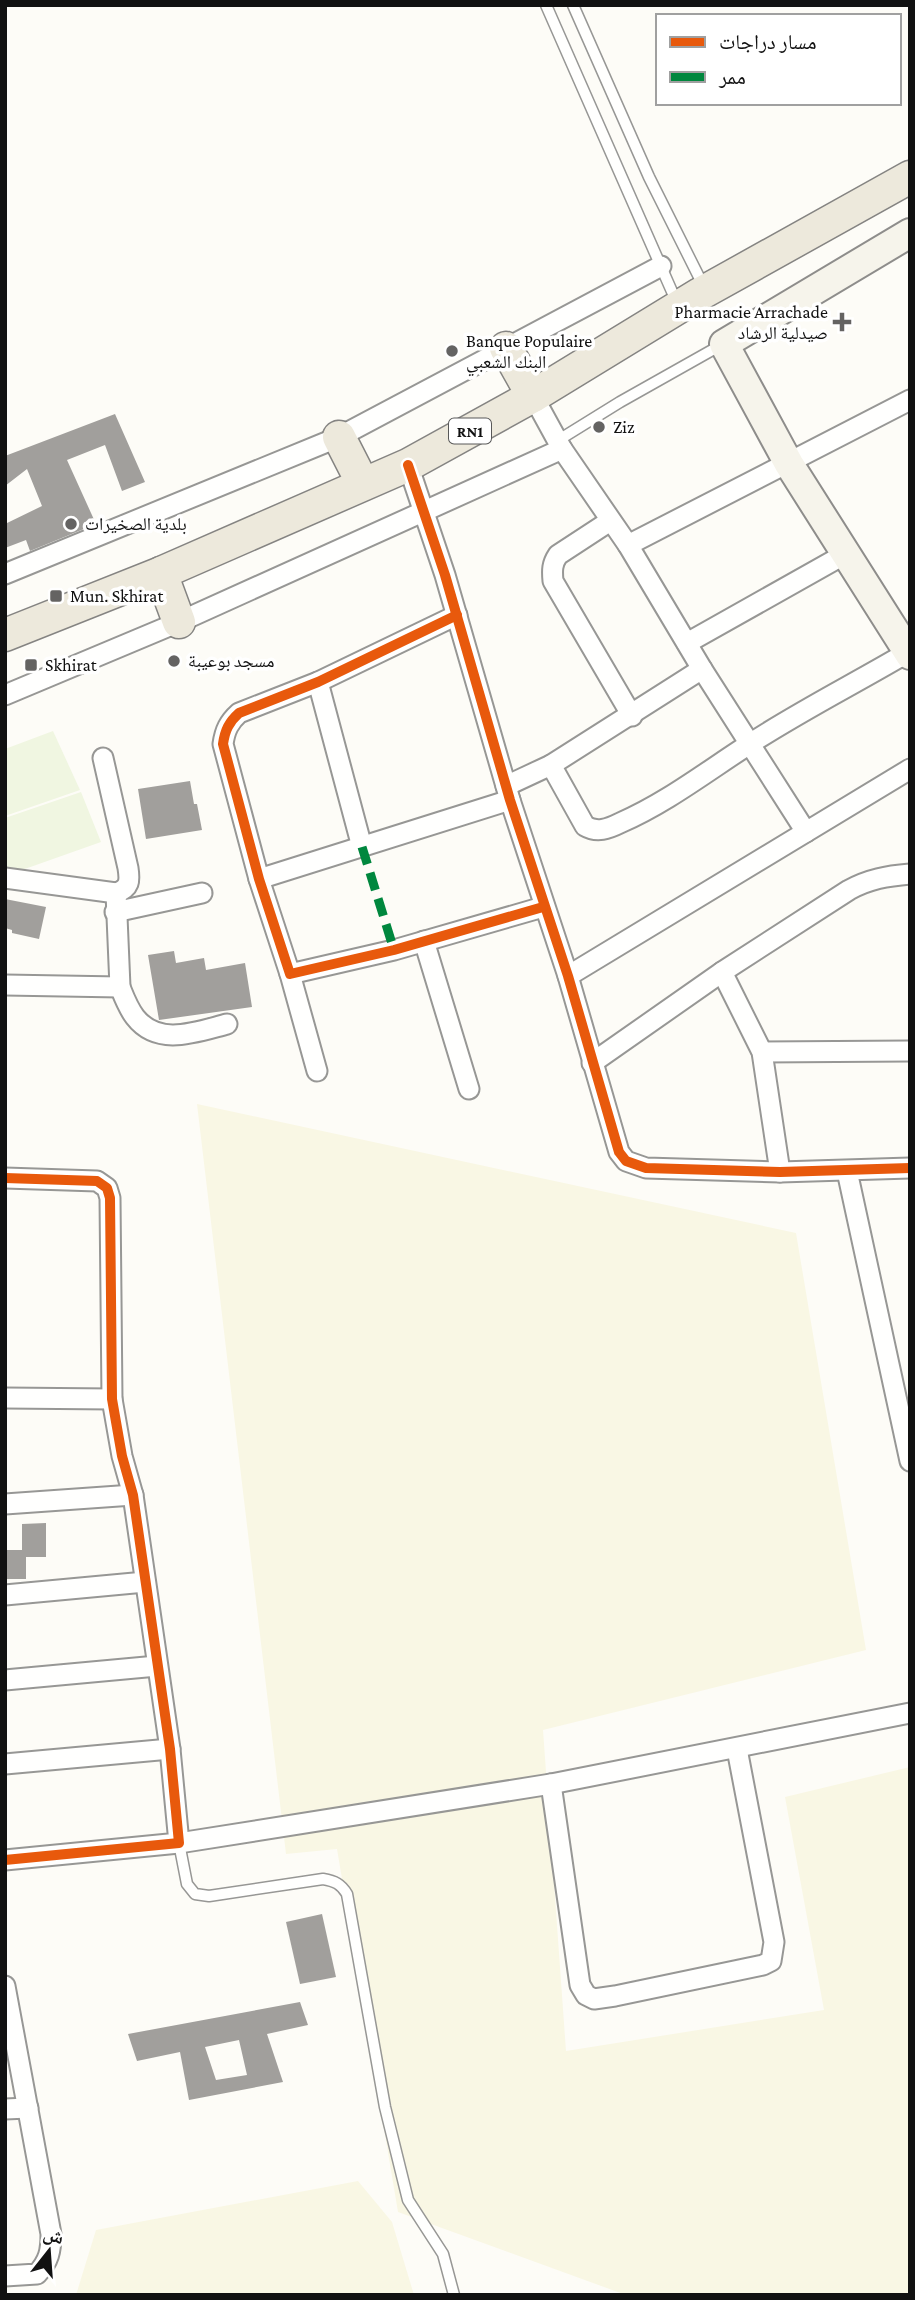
<svg xmlns="http://www.w3.org/2000/svg" width="915" height="2300" viewBox="0 0 915 2300" font-family="'Crimson Pro','Noto Naskh Arabic',serif">
	<rect width="100%" height="100%" fill="#fdfcf7"/>
	<g fill="#f9f7e4">
		<polygon points="197,1104 796,1233 866,1650 543,1730 566,2051 824,2010 785,1797 910,1767 910,2295 626,2295 398,2212 337,1849 286,1854"/>
		<polygon points="358,2181 392,2222 414,2295 76,2295 96,2230"/>
	</g>
	<g fill="#f0f6e1">
		<polygon points="53,731 80,790 5,816 5,749"/>
		<polygon points="81,792 101,842 5,876 5,818"/>
	</g>
	<g fill="#a19f9c" fill-rule="evenodd">
		<polygon points="115,414 145,482 122,491 105,445 67,460 96,524 30,551 26,540 5,548 5,524 42,506 27,469 5,486 5,456"/>
		<polygon points="190,781 194,804 197,804 202,830 146,839 138,789"/>
		<polygon points="5,899 46,907 39,939 12,933 12,930 5,928"/>
		<polygon points="174,951 176,963 204,958 206,970 245,963 252,1007 159,1020 148,955"/>
		<polygon points="46,1523 46,1557 26,1557 26,1579 5,1579 5,1550 22,1550 22,1524"/>
		<polygon points="322,1914 336,1977 300,1984 286,1922"/>
		<path d="M300,2002L308,2025L267,2034L283,2082L189,2100L180,2052L137,2061L128,2034ZM239,2040L247,2075L216,2080L205,2047Z"/>
	</g>
	<g fill="none" stroke-linecap="round" stroke-linejoin="round">
		<g stroke="#979795" stroke-width="13">
			<g id="lane">
				<polyline points="546,5 677,303"/>
				<polyline points="573,5 649,177 704,287"/>
				<polyline points="557,441 620,402 723,344"/>
				<path d="M179,1843L187,1884L195,1894L209,1896L323,1879C335,1881 341,1884 347,1894L385,2107L408,2200L443,2254L454,2295"/>
			</g>
		</g>
		<g stroke="#979795" stroke-width="23">
			<g id="street">
				<polyline points="533,396 562,449 628,545 702,669 806,832"/>
				<polyline points="408,465 445,575 510,800 568,976 619,1152 626,1161 646,1168 780,1172 910,1168"/>
				<path d="M610,521L558,555C552,564 552,570 553,581L632,716"/>
				<polyline points="628,545 910,400"/>
				<polyline points="5,574 339,437 661,266"/>
				<path d="M457,615L318,682L239,713C229,722 225,730 223,744L259,879L290,974L394,950L543,907"/>
				<polyline points="687,643 847,553"/>
				<path d="M702,669L551,765L585,826C597,833 608,829 620,823C666,803 706,772 748,745C800,711 856,683 910,651"/>
				<polyline points="318,682 362,847"/>
				<polyline points="5,695 179,622 562,449"/>
				<path d="M103,758L128,868C130,881 130,888 116,893"/>
				<polyline points="506,786 551,765"/>
				<polyline points="5,878 116,893 120,987 5,985"/>
				<polyline points="259,879 510,800"/>
				<polyline points="115,912 202,893"/>
				<polyline points="424,941 469,1089"/>
				<polyline points="722,972 762,1052 780,1172"/>
				<polyline points="290,974 317,1071"/>
				<polyline points="568,976 910,769"/>
				<path d="M120,987C124,997 128,1008 135,1017C158,1047 196,1032 227,1024"/>
				<polyline points="762,1052 910,1051"/>
				<path d="M592,1063L722,972L849,890C869,879 887,876 910,874"/>
				<polyline points="847,1171 910,1461"/>
				<polyline points="5,1178 97,1181 107,1188 110,1198 112,1399 122,1456 133,1495 170,1749 179,1843 5,1860"/>
				<polyline points="5,1398 112,1399"/>
				<polyline points="5,1504 133,1495"/>
				<polyline points="5,1595 145,1582"/>
				<polyline points="5,1680 157,1666"/>
				<polyline points="5,1764 170,1749"/>
				<polyline points="551,1784 580,1985 586,1995 594,1999 615,1996 763,1965 771,1961 774,1942 737,1749"/>
				<polyline points="179,1843 551,1784 910,1713"/>
				<path d="M5,1986L51,2234C51,2251 49,2261 37,2274L5,2276"/>
				<polyline points="5,2109 28,2108"/>
			</g>
		</g>
		<g stroke="#8e8d8b" stroke-width="32">
			<polyline id="secondary" points="910,233 724,344 789,464 910,655"/>
		</g>
		<g stroke="#858482" stroke-width="35">
			<g id="primary">
				<polyline points="506,348 533,396"/>
				<polyline points="339,437 363,484"/>
				<polyline points="161,573 179,622"/>
				<polyline points="5,635 161,573 408,465 533,396 700,294 910,177"/>
			</g>
		</g>
		<use href="#lane" stroke="#fffffe" stroke-width="10"/>
		<use href="#street" stroke="#fffffe" stroke-width="19"/>
		<use href="#secondary" stroke="#f6f4eb" stroke-width="28"/>
		<use href="#primary" stroke="#ede9dc" stroke-width="32"/>
		<polyline stroke="#00873e" stroke-width="9" stroke-dasharray="18 9" stroke-linecap="butt" points="362,847 394,950"/>
		<g stroke="#fff" stroke-width="15">
			<g id="cycleway">
				<polyline points="408,465 445,575 510,800 568,976 619,1152 626,1161 646,1168 780,1172 910,1168"/>
				<path d="M457,615L318,682L239,713C229,722 225,730 223,744L259,879L290,974L394,950L543,907"/>
				<polyline points="5,1178 97,1181 107,1188 110,1198 112,1399 122,1456 133,1495 170,1749 179,1843 5,1860"/>
			</g>
		</g>
		<use href="#cycleway" stroke="#e8590c" stroke-width="10"/>
	</g>
	<g fill="#646362" stroke="#fff" stroke-width="2.5">
		<path d="M838.5 311.5h7v7h7v7h-7v7h-7v-7h-7v-7h7z"/>
		<circle cx="452" cy="351" r="7"/>
		<circle cx="599" cy="427" r="7"/>
		<circle cx="71" cy="524" r="7"/>
		<rect x="49" y="589" width="14" height="14" rx="3.5"/>
		<circle cx="174" cy="661" r="7"/>
		<rect x="24" y="658" width="14" height="14" rx="3.5"/>
	</g>
	<g text-anchor="middle" dominant-baseline="central" stroke-width="7" stroke-linejoin="round" paint-order="stroke">
		<rect fill="#fff" stroke="#585858" stroke-width="2" x="449" y="418.5" width="42" height="25" rx="5"/>
		<g font-size="16" font-weight="bold" fill="#111">
			<text x="470" y="431">RN1</text>
		</g>
		<g font-size="18" fill="#111" stroke="#fff" text-anchor="start">
			<text x="828" y="312" text-anchor="end">Pharmacie Arrachade<tspan x="828" dy="21">صيدلية الرشاد</tspan></text>
			<text x="466" y="341">Banque Populaire<tspan x="466" dy="21">البنك الشعبي</tspan></text>
			<text x="613" y="427">Ziz</text>
			<text x="85" y="524">بلدية الصخيرات</text>
			<text x="70" y="596">Mun. Skhirat</text>
			<text x="188" y="661">مسجد بوعيبة</text>
			<text x="45" y="665">Skhirat</text>
		</g>
	</g>
	<rect width="915" height="2300" fill="none" stroke="#111111" stroke-width="14"/>
	<rect x="656" y="14" width="245" height="91" fill="#ffffff" stroke="#a0a0a0" stroke-width="2"/>
	<rect x="670" y="37" width="35" height="10" fill="#e8590c" stroke="#a0a0a0" stroke-width="2"/>
	<text x="719" y="49" font-size="21" fill="#111111">مسار دراجات</text>
	<rect x="670" y="72" width="35" height="10" fill="#00873e" stroke="#a0a0a0" stroke-width="2"/>
	<text x="719" y="84" font-size="21" fill="#111111">ممر</text>
	<g transform="translate(49 2251) rotate(17)" stroke="#ffffff" stroke-width="5" paint-order="stroke">
	<path d="M0-5L12 26L0 18L-12 26Z" fill="#111111"/>
	<text y="-10" font-size="19" font-weight="bold" text-anchor="middle" fill="#111111">ش</text>
	</g>
</svg>
